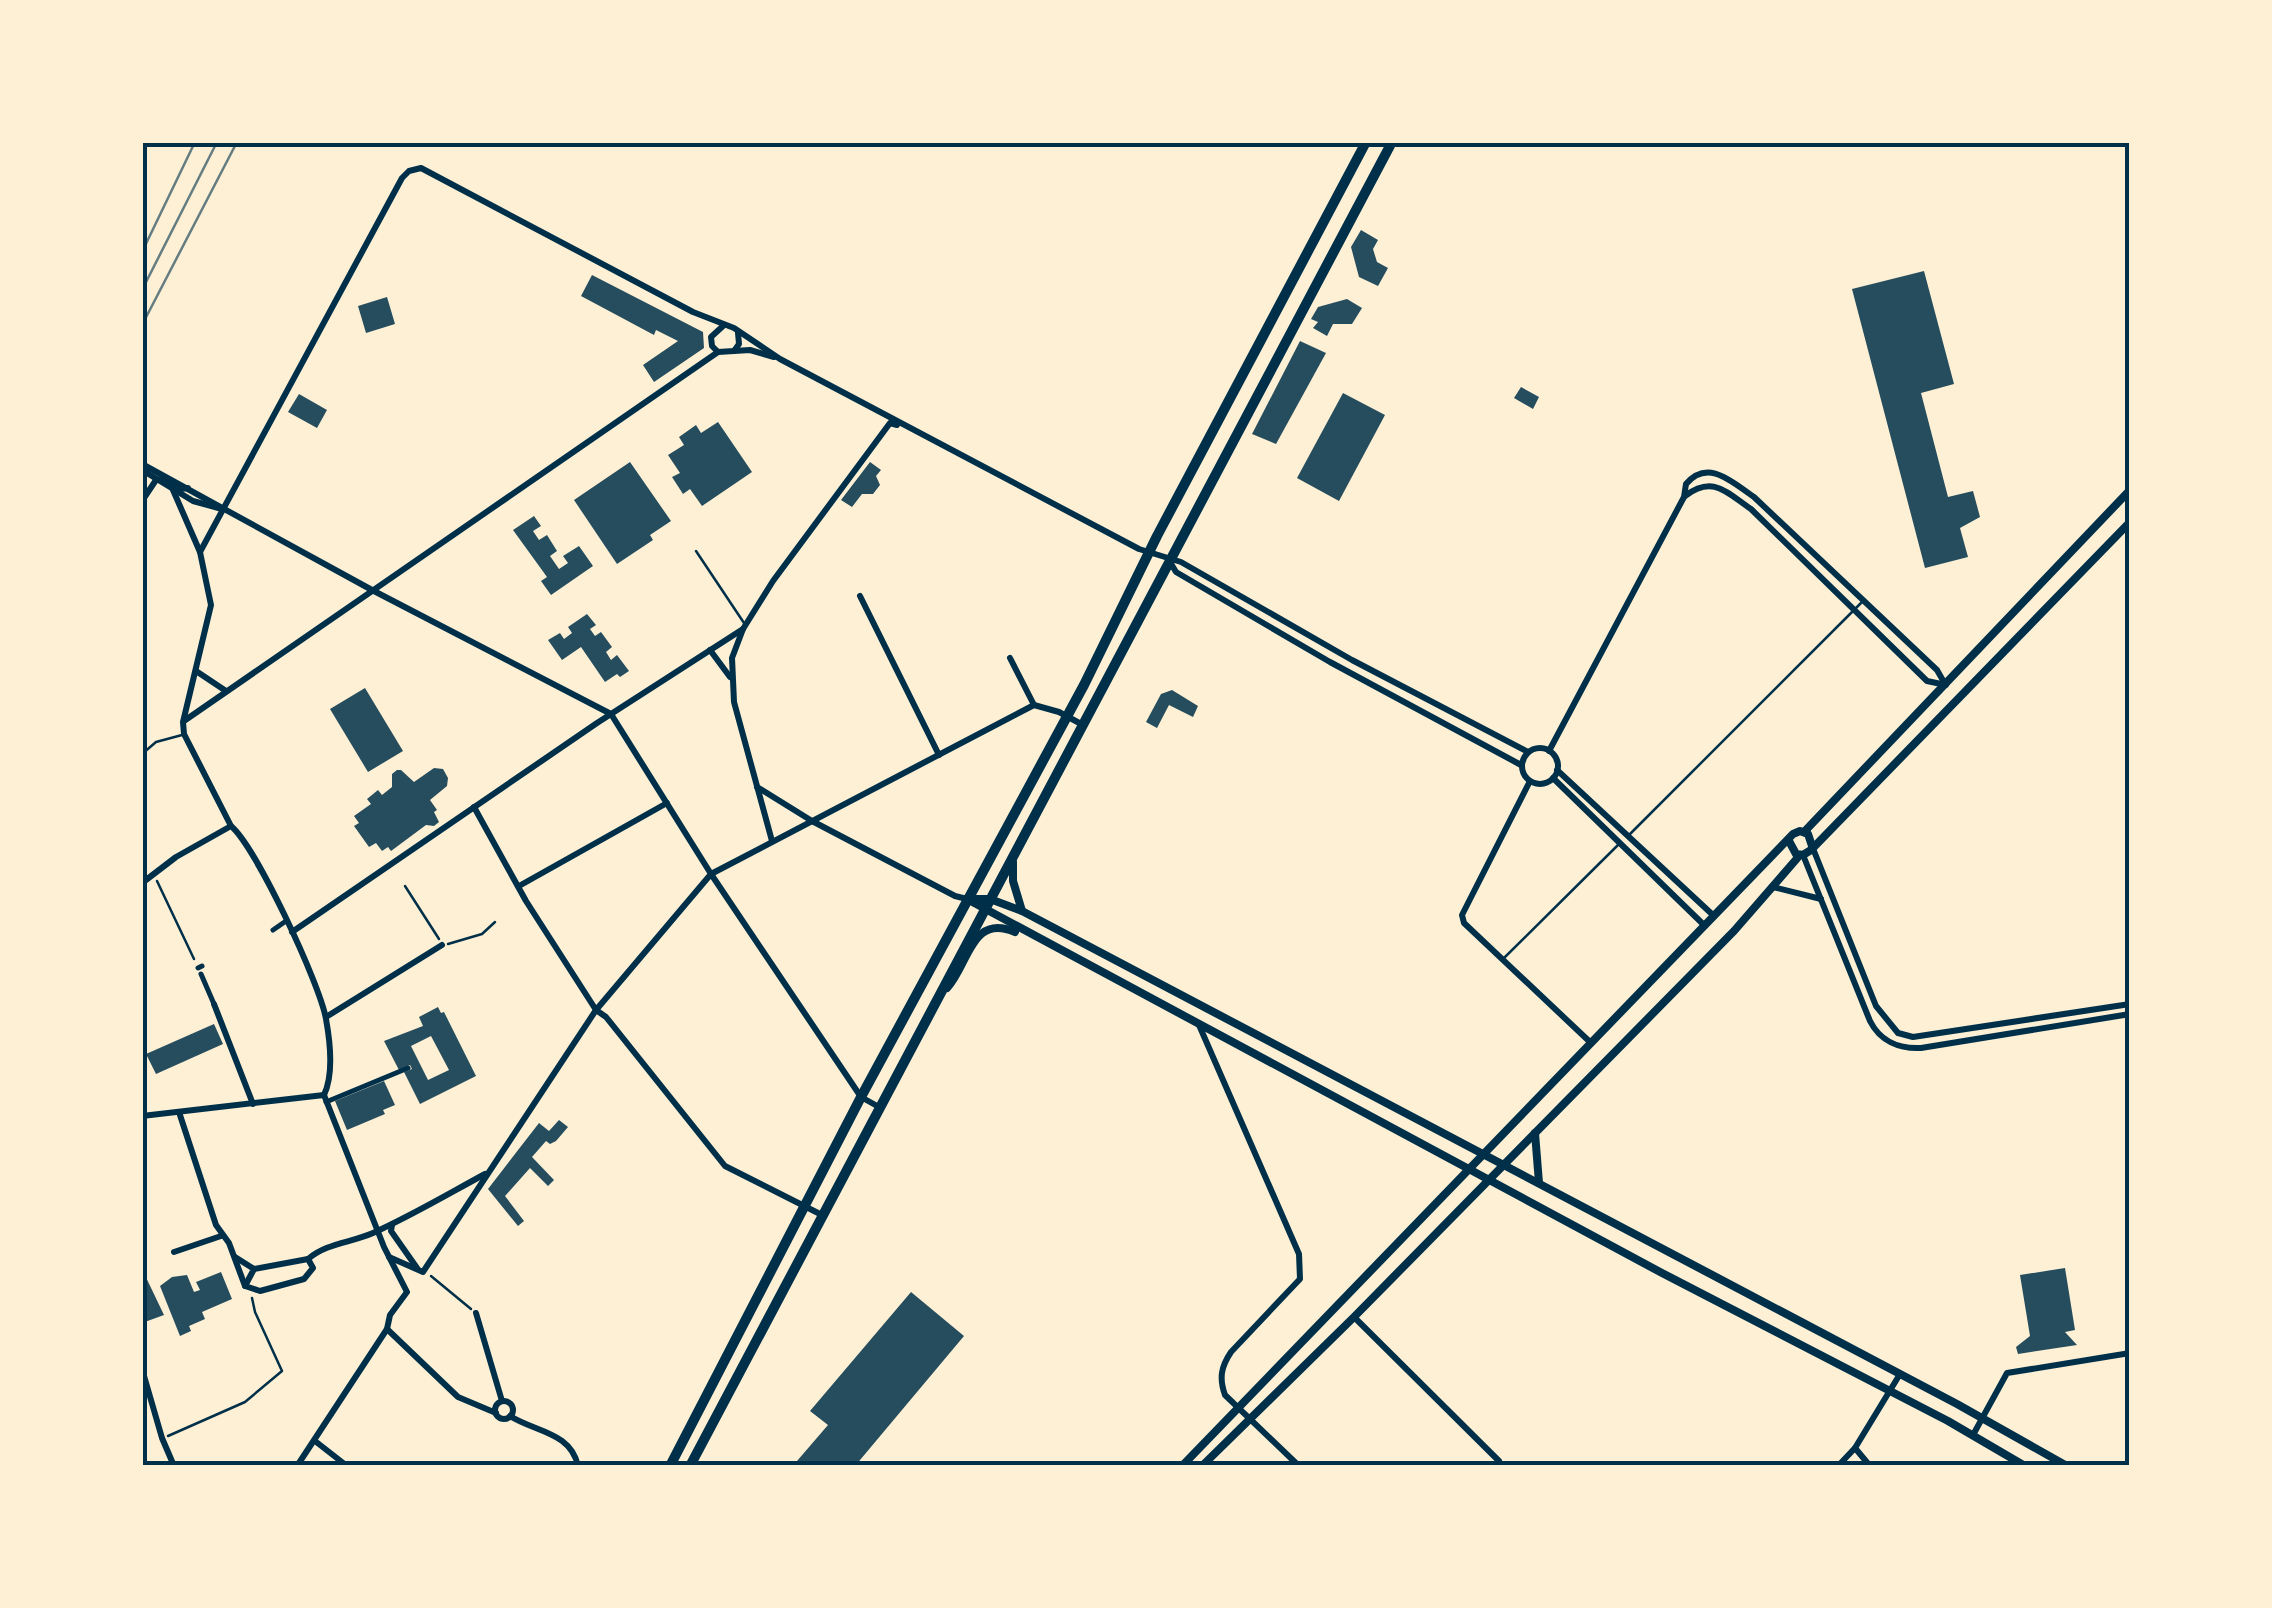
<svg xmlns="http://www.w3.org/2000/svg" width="2272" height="1608" viewBox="0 0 2272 1608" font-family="Manrope,sans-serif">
	<rect width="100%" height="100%" fill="#fdf0d5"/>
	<g fill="#264d5e" fill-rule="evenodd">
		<polygon points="1361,230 1378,240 1373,249 1377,262 1388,268 1378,286 1359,277 1351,247"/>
		<polygon points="1924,271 1954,384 1921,393 1948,497 1973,491 1980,517 1960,528 1968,557 1925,568 1852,289"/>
		<polygon points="592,275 703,332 704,348 654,382 643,365 678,341 656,330 654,335 581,296"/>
		<polygon points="387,297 395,324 366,333 358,306"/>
		<polygon points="1347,299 1362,308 1352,324 1333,324 1327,336 1313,328 1318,322 1311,319 1318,307"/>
		<polygon points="1300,341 1326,353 1276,444 1252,434"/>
		<polygon points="1521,387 1539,397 1533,409 1514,398"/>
		<polygon points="1343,393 1385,415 1339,501 1297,478"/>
		<polygon points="299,394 327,410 317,428 288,412"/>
		<polygon points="718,422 752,472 702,506 690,489 683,494 672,477 680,473 668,455 684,445 679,437 696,425 701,433"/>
		<polygon points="630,462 671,521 650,535 653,540 617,564 574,500"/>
		<polygon points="870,462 881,470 876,476 880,485 873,494 862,494 852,507 841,500"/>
		<polygon points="534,516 541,526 533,531 539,540 547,535 557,551 550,556 559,569 568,563 563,556 579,546 593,566 551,595 541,581 547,577 513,530"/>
		<polygon points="587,614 596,625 590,629 595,636 601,632 612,647 606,652 611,660 617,655 629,671 620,677 617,674 605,682 581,647 562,660 548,640 560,633 564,639 572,633 568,627"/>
		<polygon points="365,688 403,751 368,772 330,709"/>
		<polygon points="1172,690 1198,706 1193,717 1169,705 1157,728 1146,722 1161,694"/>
		<polygon points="434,768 443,769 448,778 447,786 430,800 437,810 434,812 439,822 434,826 426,825 391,851 388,847 382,851 376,843 369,847 354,826 359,823 354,816 371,804 367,799 378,790 382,795 392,787 392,774 397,770 401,770 414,782"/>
		<path d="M438,1007L441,1013L444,1012L476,1076L420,1104L404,1072L412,1069L410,1065L399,1070L384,1041L423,1026L419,1017ZM431,1036L449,1070L428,1080L411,1046Z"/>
		<polygon points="214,1024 223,1044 156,1074 146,1054"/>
		<polygon points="384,1081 395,1105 383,1110 385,1114 347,1130 335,1101"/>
		<polygon points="559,1120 568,1127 556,1141 550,1144 546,1141 532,1157 554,1180 548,1186 530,1168 505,1196 524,1221 518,1226 488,1189 539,1123 549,1131"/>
		<polygon points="2065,1268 2075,1330 2065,1332 2077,1345 2018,1354 2016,1347 2030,1336 2020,1275"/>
		<polygon points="142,1269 164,1315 142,1323"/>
		<polygon points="221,1272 232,1299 202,1312 205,1319 189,1326 191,1331 180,1336 160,1286 172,1277 187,1275 194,1292 200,1290 196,1282"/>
		<polygon points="911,1292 964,1336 855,1466 802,1466 797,1461 828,1425 810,1411"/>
	</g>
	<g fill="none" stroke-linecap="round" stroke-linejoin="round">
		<g stroke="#003049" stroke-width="2.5">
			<polyline points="157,881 194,959"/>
			<polyline points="405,886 439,939"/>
			<polyline points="448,944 482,934 495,922"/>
			<polyline points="431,1276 471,1309"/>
			<polyline points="168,1436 245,1402 282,1371 255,1312 252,1298"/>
		</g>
		<g stroke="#003049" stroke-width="2.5">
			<polyline points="696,551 744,623"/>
			<polyline points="142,754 156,742 182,735"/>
			<polyline points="1629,835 1864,600"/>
			<polyline points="1504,958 1619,844"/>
		</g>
		<g stroke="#003049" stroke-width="5">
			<polyline points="273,930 286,921"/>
			<polyline points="198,968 202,966"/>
			<polyline points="201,974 214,1004"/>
			<polyline points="326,1102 408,1068"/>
		</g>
		<g stroke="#003049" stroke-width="6">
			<polyline points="723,326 711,337 712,346 718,352 734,351 739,344 738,333"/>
			<polyline points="734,351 750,350 774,357"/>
			<polyline points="142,464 372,590 611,714 711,874 861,1097 879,1107"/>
			<polyline points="142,470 193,501 222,509"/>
			<polyline points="156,480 164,479 181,489 188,488"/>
			<path d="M173,490L200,552L211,605L183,722L184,734L231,826C256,847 320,984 326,1019C330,1041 334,1074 324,1095"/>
			<path d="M1685,496C1713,475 1726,492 1751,509L1927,681L1946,685"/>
			<polyline points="142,501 156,480"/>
			<polyline points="200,552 402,178 409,171 421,168 693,312 734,328 780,359 1139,549 1181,562 1352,660 1528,752"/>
			<polyline points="1170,562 1176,572 1330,662 1521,765"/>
			<polyline points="860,596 939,755"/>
			<polyline points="710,650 730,677"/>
			<polyline points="1010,658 1034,705"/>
			<polyline points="196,671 226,691"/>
			<polyline points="184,721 718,352"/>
			<circle cx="1540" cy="766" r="18"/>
			<path d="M1549,751L1684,497L1686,484C1708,458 1732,482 1754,497L1937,670L1945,684"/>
			<polyline points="1557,770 1714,916"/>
			<polyline points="1553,778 1705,926"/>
			<polyline points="1530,781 1462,915 1464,923 1590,1042"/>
			<polyline points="757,787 812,821 955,896 967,899"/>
			<polyline points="474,807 526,901 596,1010 606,1017 725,1166 822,1215"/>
			<polyline points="772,841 734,702 732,658 743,629 773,581 890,423 897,425"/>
			<polyline points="1812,846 1876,1006 1898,1033 1913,1037 2130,1004"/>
			<path d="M1803,855L1870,1021C1880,1041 1899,1049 1921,1048L2130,1014"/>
			<polyline points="142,883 176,857 231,826"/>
			<polyline points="519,886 667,803"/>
			<polyline points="1773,887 1821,899"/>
			<polyline points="292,932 597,723 743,629"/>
			<polyline points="214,1004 253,1104"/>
			<polyline points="326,1017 442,945"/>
			<path d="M1199,1025L1299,1254L1300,1279L1231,1352C1221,1367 1219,1378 1225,1395L1299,1466"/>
			<polyline points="179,1112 216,1225 229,1243 245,1286"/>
			<polyline points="142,1116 324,1095"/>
			<polyline points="392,1225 391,1231 417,1268"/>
			<polyline points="174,1252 221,1236"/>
			<polyline points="235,1257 254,1269 308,1259 313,1268 304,1279 260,1291 245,1286 254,1269"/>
			<polyline points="389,1257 423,1272 596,1010 711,874 1034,705 1059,712 1083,725"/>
			<path d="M308,1259C327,1243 350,1243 373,1233C411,1216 448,1194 485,1174"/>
			<polyline points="476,1313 502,1401"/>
			<polyline points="1354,1317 1499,1461"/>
			<polyline points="387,1329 458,1397 496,1413"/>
			<polyline points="142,1369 162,1438 174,1466"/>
			<circle cx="504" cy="1410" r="9"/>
			<path d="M510,1416C535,1432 571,1432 578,1466"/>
			<polyline points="1973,1435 2007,1373 2130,1353"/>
			<polyline points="315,1441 347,1466"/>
			<polyline points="1855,1448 1870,1466"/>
			<polyline points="297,1466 387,1329 390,1315 407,1292 384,1247 324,1095"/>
			<polyline points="1838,1466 1855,1448 1900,1374"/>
		</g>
		<g stroke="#003049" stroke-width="8">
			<polyline points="1804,832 2130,490"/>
			<polyline points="1789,841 1796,854 1803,855 1811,850 2130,522"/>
			<polyline points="1013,862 1013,881 1022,911"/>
			<polyline points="967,899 990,899 1022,911 1957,1404 2067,1466"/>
			<polyline points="967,899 1662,1273 1948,1421 2025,1466"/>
			<path d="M947,988C969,964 971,913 1015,932"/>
			<polyline points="1535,1133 1539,1183"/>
			<polyline points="1182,1466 1793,834 1800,831 1808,834 1812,846"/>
			<polyline points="1202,1466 1354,1317 1734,931 1800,855"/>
		</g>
		<g stroke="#003049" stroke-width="10">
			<polyline points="670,1466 861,1097 1084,685 1157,536 1366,142"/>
			<polyline points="690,1466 1392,142"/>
		</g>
		<g stroke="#657d81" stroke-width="2.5">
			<polyline points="142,252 195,142"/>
			<polyline points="142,290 217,142"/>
			<polyline points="142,325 237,142"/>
		</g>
	</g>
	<rect width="2272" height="1608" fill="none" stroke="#fdf0d5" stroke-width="290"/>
	<rect x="145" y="145" width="1982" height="1318" fill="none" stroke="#003049" stroke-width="4"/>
</svg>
